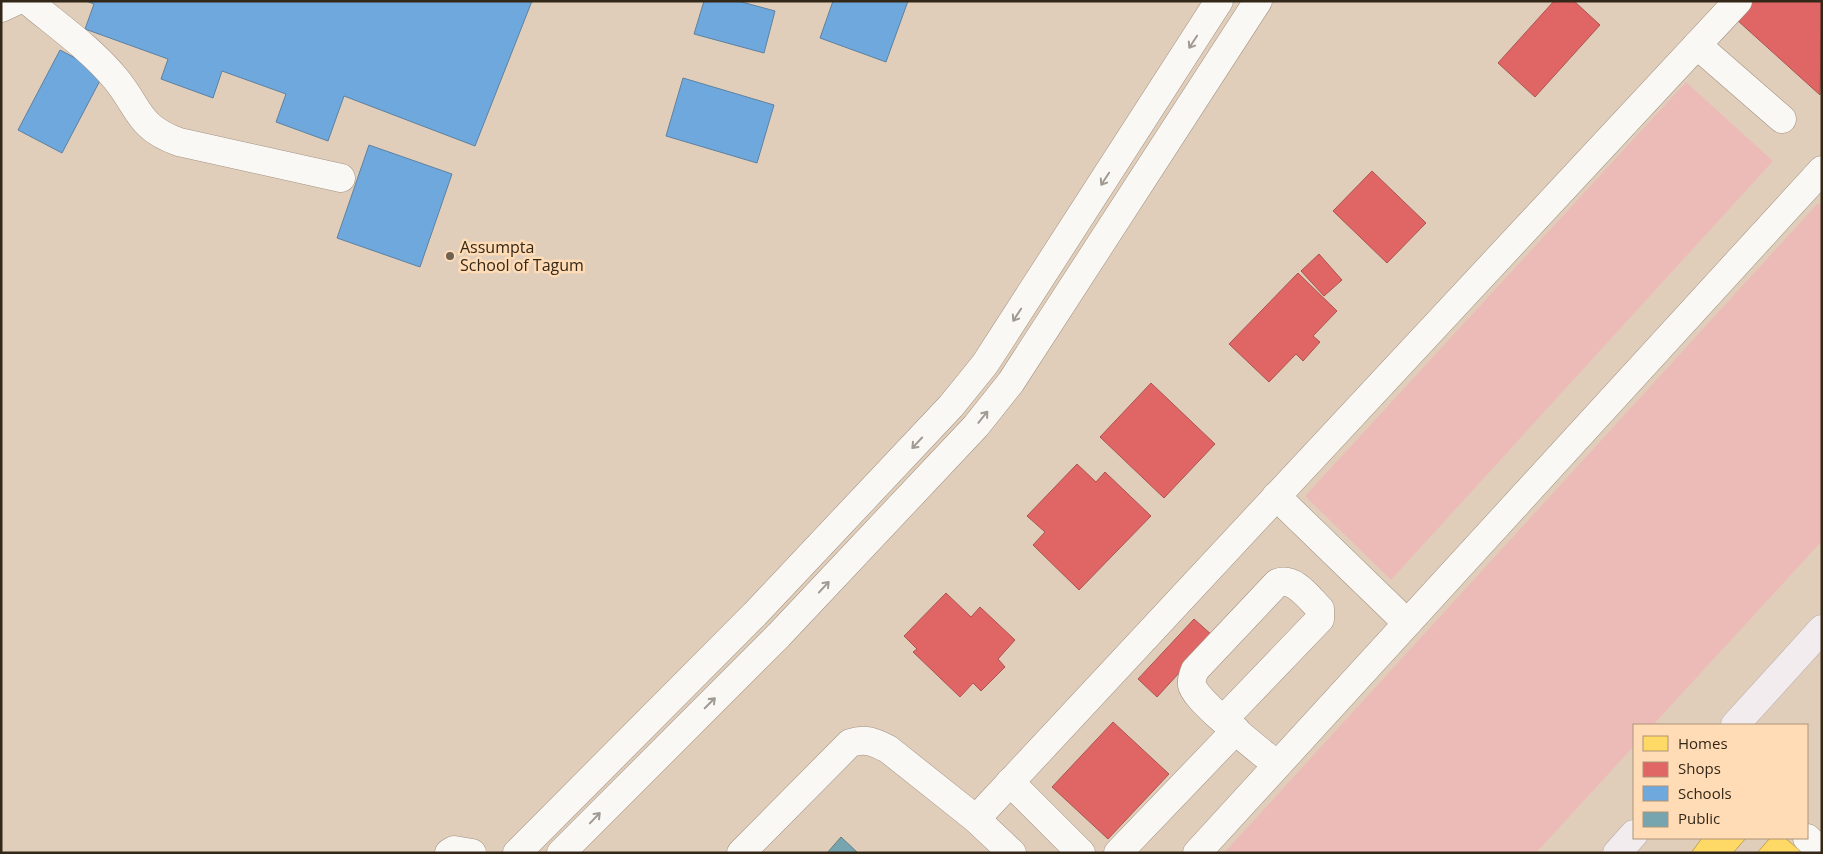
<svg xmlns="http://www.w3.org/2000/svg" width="1823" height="854" viewBox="0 0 1823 854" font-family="'Open Sans',sans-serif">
	<rect width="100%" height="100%" fill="#e1ceba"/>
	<g fill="#ecbbb8">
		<polygon points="1686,82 1773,161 1391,580 1305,496"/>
		<polygon points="1818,203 1822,207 1822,541 1653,725 1634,725 1634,746 1536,853 1224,853"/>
	</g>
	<g fill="#ffd966" stroke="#c2a44f">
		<polygon points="1702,838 1746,838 1733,853 1691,853"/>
		<polygon points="1770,838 1785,838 1803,853 1757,853"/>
	</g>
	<g fill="#e06666" stroke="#ac534f">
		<polygon points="1554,1 1574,1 1600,25 1535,97 1498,63"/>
		<polygon points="1754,1 1822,1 1820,95 1737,20"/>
		<polygon points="1372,171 1426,223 1387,263 1333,211"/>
		<polygon points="1319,254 1342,280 1324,296 1301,271"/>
		<polygon points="1298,273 1337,311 1313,336 1320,342 1303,361 1296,354 1269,382 1229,344"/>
		<polygon points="1151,383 1215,444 1164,498 1100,437"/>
		<polygon points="1077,464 1096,482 1105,472 1151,516 1079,590 1033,545 1045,532 1027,516"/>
		<polygon points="946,593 971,617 980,607 1015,640 998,659 1005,667 981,691 973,683 960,697 913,652 917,649 904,636"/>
		<polygon points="1194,619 1213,636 1157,697 1138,679"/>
		<polygon points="1113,722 1169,774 1108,839 1052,787"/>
	</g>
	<g fill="#6fa8dc" stroke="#5d81a1">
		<polygon points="86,1 532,1 475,146 344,96 328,141 276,122 286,94 222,71 213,98 161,79 168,59 85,29 94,4"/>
		<polygon points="704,1 738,1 775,11 764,53 694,34"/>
		<polygon points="833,1 908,1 886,62 820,38"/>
		<polygon points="60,50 104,73 62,153 18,130"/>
		<polygon points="683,78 774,105 757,163 666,136"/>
		<polygon points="369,145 452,174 420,267 337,238"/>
	</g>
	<polygon fill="#76a5af" stroke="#627f82" points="841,837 858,853 827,853"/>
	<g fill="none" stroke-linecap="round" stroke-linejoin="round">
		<g stroke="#a09282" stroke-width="29">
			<g id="minor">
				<path d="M28,1C58,26 91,49 115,78C140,108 137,127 179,142L341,178"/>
				<polyline points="1,8 16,1"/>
				<polyline points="1697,45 1782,119"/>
				<polyline points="1276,496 1407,623"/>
				<path d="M1223,720L1320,619V609C1309,598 1294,576 1277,583L1195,670C1193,675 1191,680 1192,685C1194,700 1263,753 1277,765"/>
				<polyline points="1010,782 1081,853"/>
				<polyline points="976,819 1738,1"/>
				<polyline points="1807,838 1822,852"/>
				<polyline points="449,853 454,850 472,853"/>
				<polyline points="517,853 755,614 951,406 985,364 1219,1"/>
				<polyline points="561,853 779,635 976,426 1011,382 1258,1"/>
				<path d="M741,853L850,743C866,738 874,742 888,749L976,819L1012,853"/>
				<polyline points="1118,853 1236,730"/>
				<polyline points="1197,853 1822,170"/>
			</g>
		</g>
		<g stroke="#b9abaa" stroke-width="29">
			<g id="major">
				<polyline points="1735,725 1822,629"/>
				<polyline points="1617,853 1634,834"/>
			</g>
		</g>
		<use href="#minor" stroke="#faf8f5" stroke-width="28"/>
		<use href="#major" stroke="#f2ecef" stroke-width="28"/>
	</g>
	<defs><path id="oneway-shaft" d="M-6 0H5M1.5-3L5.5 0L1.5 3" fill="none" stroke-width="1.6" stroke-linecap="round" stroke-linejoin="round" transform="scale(1.25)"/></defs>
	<g stroke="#a09a92">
		<use href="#oneway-shaft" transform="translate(1193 42) rotate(123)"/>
		<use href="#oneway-shaft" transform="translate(1105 179) rotate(123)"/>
		<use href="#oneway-shaft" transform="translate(1017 315) rotate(123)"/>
		<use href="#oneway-shaft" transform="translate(983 417) rotate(-51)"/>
		<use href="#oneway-shaft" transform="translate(917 443) rotate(133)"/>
		<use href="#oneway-shaft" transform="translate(824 587) rotate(-47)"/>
		<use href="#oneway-shaft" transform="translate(710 703) rotate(-45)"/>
		<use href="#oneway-shaft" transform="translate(595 818) rotate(-46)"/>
	</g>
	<circle fill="#706151" stroke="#ffdcb6" stroke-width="2" cx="450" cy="256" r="5"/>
	<g text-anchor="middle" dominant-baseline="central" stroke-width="5" stroke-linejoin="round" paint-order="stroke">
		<g font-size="16" fill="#332718" stroke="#ffdcb6" text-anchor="start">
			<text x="460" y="247">Assumpta<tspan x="460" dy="18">School of Tagum</tspan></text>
		</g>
	</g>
	<rect width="1823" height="854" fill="none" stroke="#332718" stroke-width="5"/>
	<rect x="1633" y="724" width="175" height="115" fill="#ffdcb6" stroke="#ad9477"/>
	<rect x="1643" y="736" width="25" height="15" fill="#ffd966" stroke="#ad9477"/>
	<text x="1678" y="749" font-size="15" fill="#332718">Homes</text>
	<rect x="1643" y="762" width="25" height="15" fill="#e06666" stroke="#ad9477"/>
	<text x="1678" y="774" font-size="15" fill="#332718">Shops</text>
	<rect x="1643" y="786" width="25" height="15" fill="#6fa8dc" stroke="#ad9477"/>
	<text x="1678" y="799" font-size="15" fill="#332718">Schools</text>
	<rect x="1643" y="812" width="25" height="15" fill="#76a5af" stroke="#ad9477"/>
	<text x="1678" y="824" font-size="15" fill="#332718">Public</text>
</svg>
